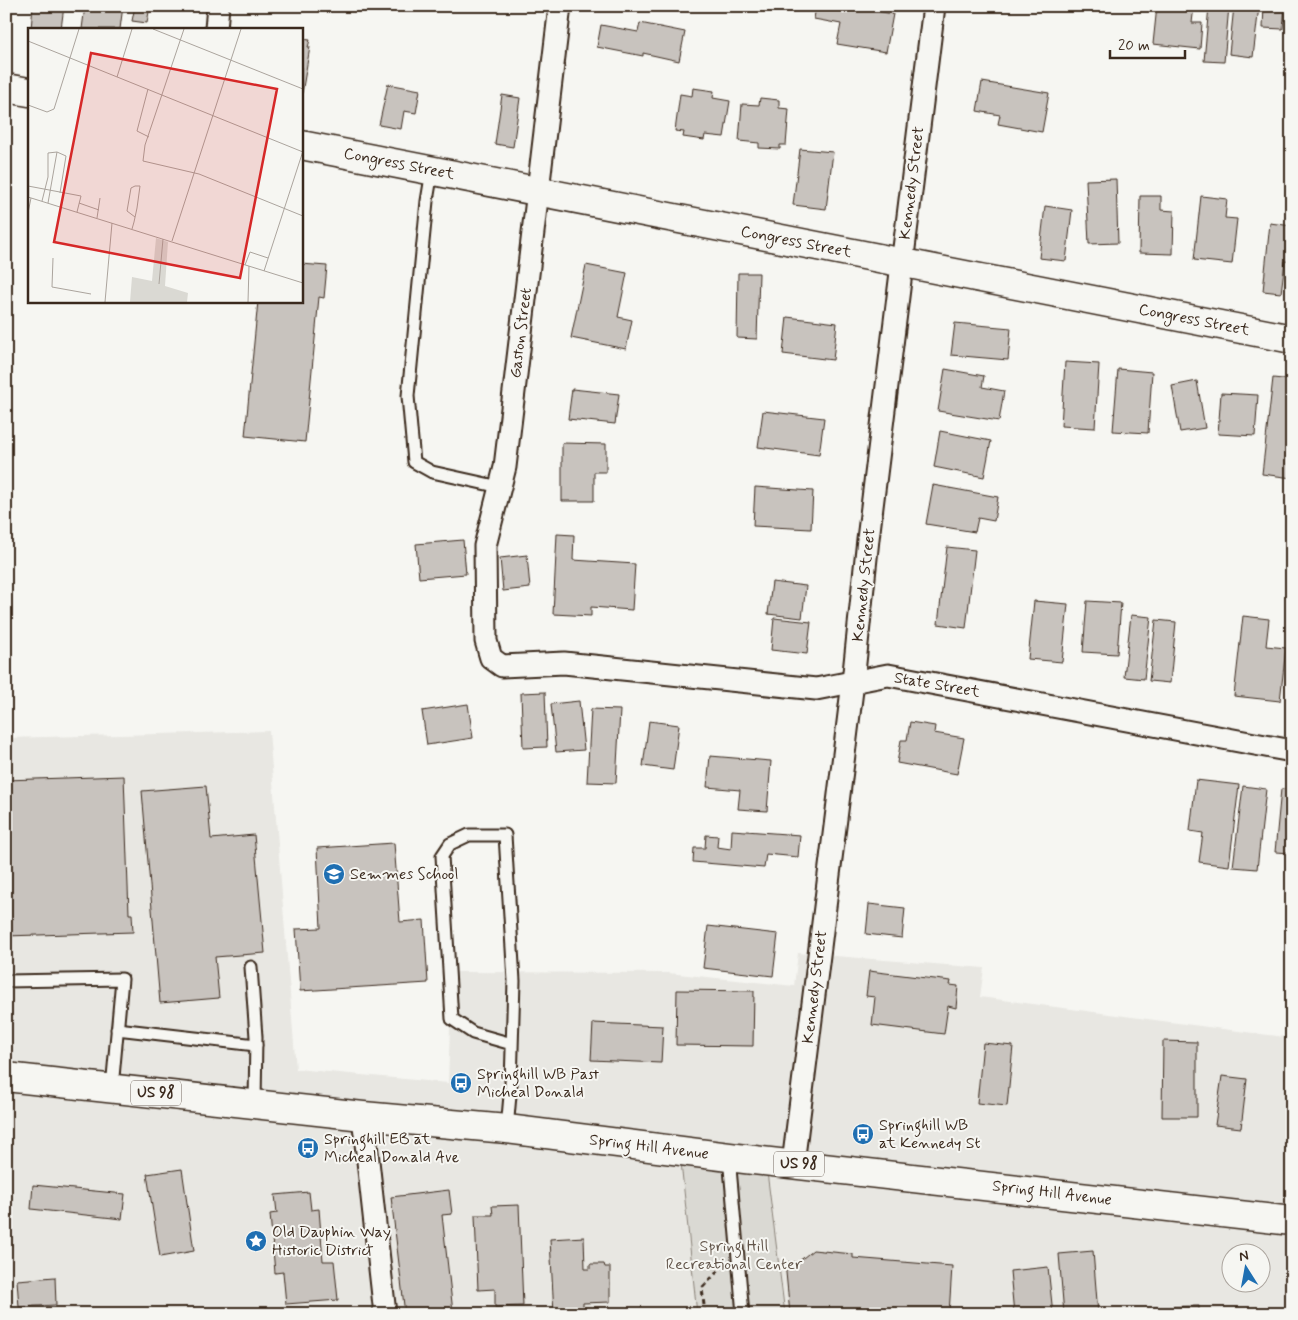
<svg xmlns="http://www.w3.org/2000/svg" width="1298" height="1320" viewBox="0 0 1298 1320" font-family="Mynerve,sans-serif">
	<rect width="100%" height="100%" fill="#f6f6f2"/>
	<filter id="ink" filterUnits="userSpaceOnUse"><feTurbulence type="fractalNoise" baseFrequency=".02" numOctaves="2"/><feDisplacementMap in="SourceGraphic" scale="10" xChannelSelector="R" yChannelSelector="G"/><feConvolveMatrix kernelMatrix="1 2 1 2 8 2 1 2 1" color-interpolation-filters="sRGB"/></filter>
	<g filter="url(#ink)">
		<path fill="#e8e7e2" fill-rule="evenodd" d="M269,731L296,1069L448,1083L452,972L668,973L794,986L798,953L984,968L980,997L1292,1038V1314H785L767,1172L681,1162L697,1314H6V738ZM1230,1252H1260V1282H1230Z"/>
		<polygon fill="#dad9d3" stroke="#8a8278" points="681,1162 767,1172 785,1314 697,1314"/>
		<g fill="#c8c3be" stroke="#3b2a1e">
			<polygon points="33,6 64,6 61,29 31,29"/>
			<polygon points="85,6 123,6 120,29 82,29"/>
			<polygon points="135,6 150,6 147,23 132,21"/>
			<polygon points="816,6 848,6 893,14 886,52 837,44 841,24 814,19"/>
			<polygon points="1157,6 1194,6 1192,23 1202,23 1200,49 1153,44"/>
			<polygon points="1209,6 1229,6 1224,62 1204,61"/>
			<polygon points="1234,6 1259,6 1253,57 1229,54"/>
			<polygon points="1264,6 1285,6 1283,29 1263,28"/>
			<polygon points="640,23 685,32 679,61 643,53 643,56 597,47 601,25 638,32"/>
			<polygon points="301,39 310,40 308,47 310,47 301,99"/>
			<polygon points="982,82 1049,93 1042,132 998,124 1000,115 977,111"/>
			<polygon points="388,84 420,90 416,113 404,111 401,129 379,125"/>
			<polygon points="693,88 714,91 713,98 730,101 724,137 705,135 704,140 683,137 684,132 675,131 680,94 692,96"/>
			<polygon points="502,95 520,98 513,147 495,144"/>
			<polygon points="760,98 779,100 779,108 789,109 786,145 780,145 780,149 759,148 759,143 739,141 742,104 759,105"/>
			<polygon points="800,149 833,152 826,209 793,205"/>
			<polygon points="1116,179 1118,243 1089,244 1086,180"/>
			<polygon points="1140,196 1161,196 1161,210 1174,211 1173,254 1139,253"/>
			<polygon points="1201,196 1227,199 1225,218 1237,219 1232,264 1194,260"/>
			<polygon points="1045,206 1072,210 1066,261 1039,258"/>
			<polygon points="1270,223 1292,226 1292,262 1285,261 1281,293 1263,291"/>
			<polygon points="301,264 327,266 324,298 319,297 305,442 245,436 258,301 301,301"/>
			<polygon points="586,265 627,273 618,317 632,320 626,349 571,338"/>
			<polygon points="738,273 759,273 757,339 737,338"/>
			<polygon points="787,317 837,323 833,360 783,354"/>
			<polygon points="955,323 1011,328 1008,360 951,355"/>
			<polygon points="1065,362 1099,364 1095,428 1061,426"/>
			<polygon points="945,369 984,376 982,387 1004,391 999,421 938,411"/>
			<polygon points="1118,369 1152,372 1148,433 1113,431"/>
			<polygon points="1273,378 1292,380 1292,478 1262,474"/>
			<polygon points="1197,381 1205,428 1180,432 1172,386"/>
			<polygon points="572,389 619,394 615,424 568,419"/>
			<polygon points="1221,393 1258,395 1255,436 1218,434"/>
			<polygon points="763,411 824,418 819,455 758,447"/>
			<polygon points="940,431 991,441 984,477 934,467"/>
			<polygon points="562,443 606,444 606,472 594,472 594,501 562,501"/>
			<polygon points="933,485 998,497 994,521 978,518 975,532 926,524"/>
			<polygon points="755,487 813,491 811,529 753,526"/>
			<polygon points="557,534 574,535 573,560 635,564 632,610 591,607 591,616 553,614"/>
			<polygon points="463,540 466,574 419,578 416,544"/>
			<polygon points="947,547 975,550 966,628 938,624"/>
			<polygon points="527,555 530,588 503,591 500,558"/>
			<polygon points="772,582 806,586 802,618 768,614"/>
			<polygon points="1034,601 1068,604 1062,662 1028,659"/>
			<polygon points="1087,601 1121,603 1117,654 1083,652"/>
			<polygon points="1131,615 1151,617 1144,679 1124,677"/>
			<polygon points="1243,616 1269,619 1266,646 1286,648 1280,701 1234,696"/>
			<polygon points="774,618 811,622 807,654 771,650"/>
			<polygon points="1156,620 1176,622 1170,683 1149,681"/>
			<polygon points="545,692 547,747 523,748 521,693"/>
			<polygon points="579,701 584,750 556,752 551,704"/>
			<polygon points="468,704 473,738 427,745 422,711"/>
			<polygon points="591,709 620,710 616,783 587,782"/>
			<polygon points="649,721 679,725 673,770 643,766"/>
			<polygon points="910,722 935,726 934,733 964,738 957,774 897,763 901,740 907,740"/>
			<polygon points="710,756 771,761 767,811 738,809 740,790 707,787"/>
			<polygon points="124,776 129,914 132,914 133,932 6,936 6,780"/>
			<polygon points="1196,780 1239,785 1229,866 1199,862 1203,833 1190,831"/>
			<polygon points="206,786 211,839 254,835 265,953 215,957 219,998 160,1003 142,791"/>
			<polygon points="1243,786 1266,789 1257,869 1233,867"/>
			<polygon points="1281,789 1292,790 1292,853 1275,852"/>
			<polygon points="732,830 800,835 798,857 766,854 764,868 693,862 694,848 705,848 706,835 718,836 717,847 731,849"/>
			<polygon points="394,843 400,922 424,920 428,983 300,991 296,929 321,928 317,848"/>
			<polygon points="869,904 905,908 902,938 866,934"/>
			<polygon points="708,926 778,934 773,976 703,968"/>
			<polygon points="869,971 951,981 950,985 958,986 956,1008 948,1006 944,1034 872,1025 875,997 866,996"/>
			<polygon points="677,990 754,991 753,1046 676,1045"/>
			<polygon points="593,1023 663,1026 661,1063 591,1060"/>
			<polygon points="1163,1041 1197,1042 1197,1117 1162,1117"/>
			<polygon points="983,1043 1013,1046 1007,1106 977,1103"/>
			<polygon points="1222,1076 1247,1079 1241,1128 1215,1125"/>
			<polygon points="182,1169 194,1251 160,1257 147,1174"/>
			<polygon points="33,1185 125,1194 122,1219 31,1209"/>
			<polygon points="449,1190 452,1214 442,1215 453,1312 405,1314 391,1197"/>
			<polygon points="309,1192 311,1210 319,1209 323,1261 334,1261 338,1300 286,1304 283,1272 275,1273 270,1214 277,1213 275,1195"/>
			<polygon points="519,1205 523,1306 495,1307 495,1289 478,1290 475,1215 493,1215 492,1206"/>
			<polygon points="584,1237 585,1269 590,1269 590,1264 604,1264 605,1267 610,1267 610,1302 583,1303 583,1314 554,1314 550,1239"/>
			<polygon points="813,1250 853,1254 853,1258 952,1266 949,1314 790,1314 785,1262 798,1262"/>
			<polygon points="1093,1251 1098,1314 1064,1314 1059,1254"/>
			<polygon points="1048,1267 1053,1314 1014,1314 1010,1271"/>
			<polygon points="55,1277 56,1305 19,1307 17,1280"/>
			<polygon points="1199,1306 1199,1314 1153,1314 1153,1307"/>
		</g>
		<g fill="none" stroke-linecap="round" stroke-linejoin="round">
			<g stroke="#3b2a1e" stroke-width="15">
				<g id="lane">
					<polyline points="432,171 427,201 408,396 414,462 432,472 500,487"/>
					<polyline points="251,967 256,1037 255,1103"/>
					<polyline points="6,981 122,979 112,1088"/>
					<polyline points="117,1029 256,1045"/>
					<polyline points="507,1129 511,1084 514,981 505,835 469,835 450,844 442,856 452,1019 473,1033 512,1044"/>
					<polyline points="729,1157 743,1314"/>
				</g>
			</g>
			<g stroke="#3b2a1e" stroke-width="25">
				<g id="street">
					<polyline points="560,6 505,467 485,546 486,641 491,658 502,666 564,663 816,689 888,675 1292,751"/>
					<polyline points="216,29 218,6"/>
					<polyline points="363,1116 385,1314"/>
					<polyline points="793,1164 853,682 868,539 934,6"/>
				</g>
			</g>
			<g stroke="#3b2a1e" stroke-width="31">
				<g id="secondary">
					<polyline points="6,88 29,92"/>
					<polyline points="301,145 1292,339"/>
				</g>
			</g>
			<g stroke="#3b2a1e" stroke-width="31">
				<polyline id="primary" points="6,1077 363,1116 507,1129 745,1159 1292,1221"/>
			</g>
			<polyline stroke="#3b2a1e" stroke-width="3" stroke-dasharray="5 4" stroke-linecap="butt" points="705,1314 702,1288 720,1269"/>
			<use href="#lane" stroke="#f6f6f2" stroke-width="11"/>
			<use href="#street" stroke="#f6f6f2" stroke-width="21"/>
			<use href="#secondary" stroke="#f6f6f2" stroke-width="28"/>
			<use href="#primary" stroke="#f6f6f2" stroke-width="28"/>
		</g>
	</g>
	<defs>
		<g id="school-disc" transform="scale(1.125)"><circle r="9.5" fill="#1f6fb2" stroke="#f6f6f2"/><path d="M0-5L7-2L0 1L-7-2ZM-4 1L0 2.5L4 1V4Q0 6-4 4Z" fill="#fff"/></g>
		<g id="bus-disc" transform="scale(1.125)"><circle r="9.5" fill="#1f6fb2" stroke="#f6f6f2"/><path d="M-5-6H5V4H4V6H2V4H-2V6H-4V4H-5ZM-3.5-4V0h7V-4ZM-3.5 1.2v1.5H-2V1.2ZM2 1.2v1.5H3.5V1.2Z" fill="#fff"/></g>
		<g id="sight-disc" transform="scale(1.125)"><circle r="9.5" fill="#1f6fb2" stroke="#f6f6f2"/><path d="M0-6L1.8-2.2L6-1.7L2.9 1.2L3.7 5.4L0 3.3L-3.7 5.4L-2.9 1.2L-6-1.7L-1.8-2.2Z" fill="#fff"/></g>
	</defs>
	<g fill-rule="evenodd">
		<use href="#school-disc" x="334" y="874"/>
		<use href="#bus-disc" x="461" y="1083"/>
		<use href="#bus-disc" x="863" y="1134"/>
		<use href="#bus-disc" x="308" y="1148"/>
		<use href="#sight-disc" x="256" y="1241"/>
	</g>
	<g text-anchor="middle" dominant-baseline="central" stroke-width="4" stroke-linejoin="round" paint-order="stroke">
		<g fill="#f6f6f2" stroke="#73675e" stroke-width="1">
			<rect x="131" y="1080.5" width="50" height="25" rx="4"/>
			<rect x="774" y="1151.5" width="50" height="25" rx="4"/>
		</g>
		<g font-size="15" font-weight="bold" fill="#3b2a1e">
			<text x="156" y="1093">US 98</text>
			<text x="799" y="1164">US 98</text>
		</g>
		<g font-size="16" fill="#3b2a1e" stroke="#f6f6f2">
			<text transform="translate(399 164) rotate(11)">Congress Street</text>
			<text transform="translate(912 183) rotate(-83)">Kennedy Street</text>
			<text transform="translate(796 242) rotate(11)">Congress Street</text>
			<text transform="translate(1194 320) rotate(11)">Congress Street</text>
			<text transform="translate(521 333) rotate(-83)">Gaston Street</text>
			<text transform="translate(864 585) rotate(-84)">Kennedy Street</text>
			<text transform="translate(937 685) rotate(10)">State Street</text>
			<text transform="translate(815 987) rotate(-83)">Kennedy Street</text>
			<text transform="translate(649 1147) rotate(7)">Spring Hill Avenue</text>
			<text transform="translate(1052 1193) rotate(7)">Spring Hill Avenue</text>
		</g>
		<g font-size="16" fill="#3b2a1e" stroke="#f6f6f2" text-anchor="start">
			<text x="350" y="874">Semmes School</text>
			<text x="477" y="1074">Springhill WB Past<tspan x="477" dy="18">Micheal Donald</tspan></text>
			<text x="879" y="1125">Springhill WB<tspan x="879" dy="18">at Kennedy St</tspan></text>
			<text x="324" y="1139">Springhill EB at<tspan x="324" dy="18">Micheal Donald Ave</tspan></text>
			<text x="272" y="1232">Old Dauphin Way<tspan x="272" dy="18">Historic District</tspan></text>
		</g>
		<g font-size="16" fill="#63564b" stroke="#f6f6f2">
			<text x="734" y="1246">Spring Hill<tspan x="734" dy="18">Recreational Center</tspan></text>
		</g>
	</g>
	<g transform="translate(28 28)">
		<rect width="275" height="275" fill="#f6f6f2"/>
		<path d="M128,210L140,214L137,258L160,265L159,274H102L104,249L124,253Z" fill="#dad9d3"/>
		<path fill="none" stroke="#aba49d" stroke-width="1" d="M125,1L275,61M156,1L117,117L115,133L171,146L275,188M0,13L275,124M89,49L104,1M120,61L109,103L121,109M0,77L19,84L26,81L51,1M29,124L38,128L32,165M0,158L53,168L49,184M0,169L275,255M14,173L20,149V125L29,124L20,175M51,175L71,182M0,185L3,170M69,190L72,170M104,201L106,194L109,180L112,158H107L103,160L99,183L107,189M144,213L213,1M25,230L24,259L63,266M217,237L222,224L240,230M236,243L275,123M131,256L135,211M77,274L84,195M220,274L221,238M275,274V258"/>
		<path fill="#d62828" fill-opacity="0.15" stroke="#d62828" stroke-width="2.5" d="M63,25L249,61L212,250L26,214Z"/>
		<rect width="275" height="275" fill="none" stroke="#3b2a1e" stroke-width="2.5"/>
	</g>
	<rect width="1298" height="1320" fill="none" stroke="#f6f6f2" stroke-width="25"/>
	<rect x="12" y="12" width="1273" height="1295" fill="none" stroke="#3b2a1e" stroke-width="2" filter="url(#ink)"/>
	<g transform="translate(1246 1268) rotate(349)"><circle r="24" fill="#f6f6f2" stroke="#aba49d"/>
	<path d="M0-4L9 19L0 12L-9 19Z" fill="#1f6fb2"/>
	<text y="-8" font-size="14" font-weight="bold" text-anchor="middle" fill="#3b2a1e">N</text>
	</g>
	<path d="M1110 50v8h75v-8" fill="none" stroke="#3b2a1e" stroke-width="2.5"/>
	<text x="1118" y="50" font-size="15" fill="#3b2a1e" stroke="#f6f6f2" stroke-width="4" paint-order="stroke">20 m</text>
</svg>
